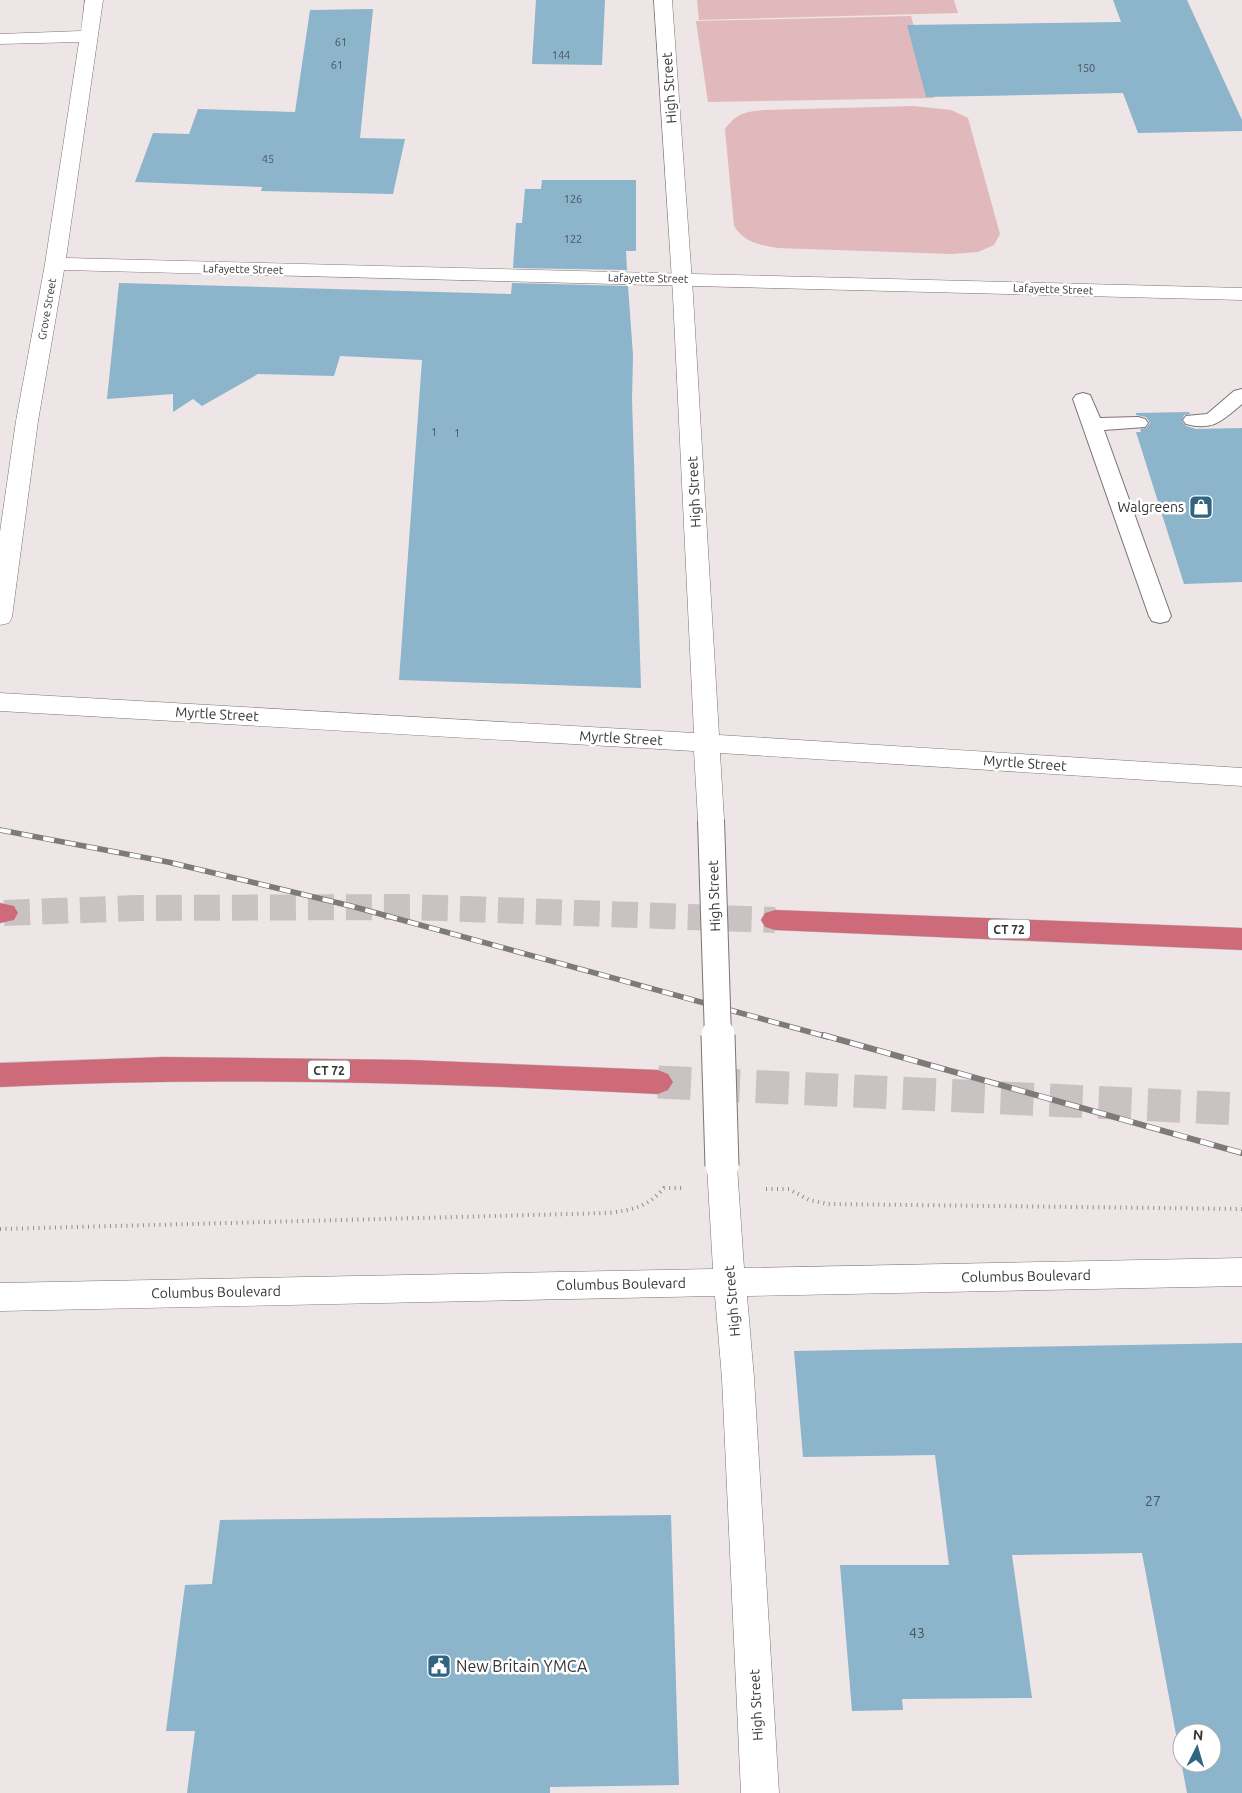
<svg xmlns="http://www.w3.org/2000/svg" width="1242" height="1793" viewBox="0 0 1242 1793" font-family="Ubuntu,sans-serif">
	<rect width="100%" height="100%" fill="#eee5e6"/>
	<g fill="#e1b9bd">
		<polygon points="697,0 954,0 958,13 699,20"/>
		<polygon points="911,16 934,98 708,102 696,21"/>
		<path d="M914,106L951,110L968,118L1000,234L994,245L978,252L953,254L777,248C759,245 744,242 734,226L725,129C737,113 745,112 765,110Z"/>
	</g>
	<g fill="#8cb4cb" fill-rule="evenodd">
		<polygon points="536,0 605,0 602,65 532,64"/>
		<polygon points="1113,0 1187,0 1242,120 1242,131 1138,133 1123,93 926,97 907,25 1121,22"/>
		<polygon points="373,9 360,138 405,139 393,194 261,191 262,187 135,182 153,133 189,134 198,109 295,112 310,10"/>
		<polygon points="542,180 636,180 636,251 626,251 627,270 513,268 516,223 522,223 525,189 541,189"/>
		<polygon points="119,283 511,294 512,283 628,286 633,355 632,399 641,688 399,680 422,360 340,356 334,376 258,374 202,406 193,399 173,412 173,394 107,399"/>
		<polygon points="1189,412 1190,414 1184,415 1182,421 1186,426 1196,429 1242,428 1242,582 1184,584 1136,432 1141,432 1140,429 1146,428 1150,423 1146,417 1136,415 1136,413"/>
		<path d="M1242,1343V1793H1187L1142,1553L1012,1555L1032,1698L902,1699L903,1710L852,1711L840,1565H949L935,1455L803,1457L794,1351ZM1182,1733H1212V1763H1182Z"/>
		<polygon points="671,1515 679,1785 550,1787 550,1793 187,1793 195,1731 166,1731 185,1585 212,1584 220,1520"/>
	</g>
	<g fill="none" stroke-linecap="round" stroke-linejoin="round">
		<polyline stroke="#c9c2c2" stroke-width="26" stroke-dasharray="26 12" stroke-linecap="butt" points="4,913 137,908 410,907 775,920"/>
		<polyline stroke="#c9c2c2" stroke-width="33" stroke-dasharray="33 16" stroke-linecap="butt" points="658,1082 1242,1109"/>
		<g stroke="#7b7475" stroke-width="2">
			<g id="lane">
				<path d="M1242,389V404C1222,421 1213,431 1186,424L1183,420L1186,416L1207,414L1234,391Z"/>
				<polygon points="1083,393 1090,395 1100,418 1138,417 1145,419 1148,423 1145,427 1104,430 1171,616 1168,621 1160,623 1152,621 1149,616 1073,399 1076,395"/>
			</g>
		</g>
		<g stroke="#7b7475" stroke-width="1">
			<polygon id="street" points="85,0 103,0 66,258 1242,288 1242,300 64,270 38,421 12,617 9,623 0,625 0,532 16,421 45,264 79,42 0,44 0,34 81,31"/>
		</g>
		<g stroke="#7b7475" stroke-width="1">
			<g id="secondary">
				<polygon points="654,0 672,0 693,296 719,735 1242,768 1242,786 720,753 724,820 720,827 711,830 702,827 698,820 694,751 0,711 0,693 694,733 673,296"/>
				<polygon points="722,1153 733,1157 737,1166 744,1268 1242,1258 1242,1286 747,1296 754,1378 779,1793 741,1793 722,1378 715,1296 0,1311 0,1283 713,1269 707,1166 711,1157"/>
			</g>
		</g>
		<g stroke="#c7c6c6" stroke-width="1">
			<g id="highway">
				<polygon points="0,903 14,906 18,913 14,920 0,923"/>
				<polygon points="775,910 1242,928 1242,950 775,930 765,927 761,920 765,913"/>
				<path d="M164,1057L411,1060L658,1070L668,1074L673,1082L668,1090L658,1094C438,1083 220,1076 0,1087V1063Z"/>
			</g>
		</g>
		<g stroke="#928c8c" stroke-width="4" stroke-dasharray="1 4.5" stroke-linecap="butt">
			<polyline points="766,1189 789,1189 809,1200 828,1204 1242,1209"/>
			<path d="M0,1229L608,1213C632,1210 648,1207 664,1188H682"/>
		</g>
		<use href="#lane" fill="#fff" fill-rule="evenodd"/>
		<use href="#street" fill="#fff" fill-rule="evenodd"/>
		<use href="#secondary" fill="#fff" fill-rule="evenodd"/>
		<use href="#highway" fill="#cd6b7a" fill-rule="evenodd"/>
		<g stroke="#7f7a7a" stroke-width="5.5">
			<polyline id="rail-far1" points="0,830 168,862 351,906 828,1037"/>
		</g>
		<g stroke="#7f7a7a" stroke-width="6">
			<polyline id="rail" points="823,1035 1242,1153"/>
		</g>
		<use href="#rail-far1" stroke="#fff" stroke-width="4" stroke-dasharray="11" stroke-linecap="butt"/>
		<use href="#rail" stroke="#fff" stroke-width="4.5" stroke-dasharray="14" stroke-linecap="butt"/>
		<g stroke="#7b7475" stroke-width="28" stroke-linecap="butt">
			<polyline id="secondary-bridge-far1" points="711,820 718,1037"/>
		</g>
		<g stroke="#7b7475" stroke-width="35" stroke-linecap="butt">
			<polyline id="secondary-bridge" points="718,1035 722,1166"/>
		</g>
		<use href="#secondary-bridge-far1" stroke="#fff" stroke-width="26"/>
		<use href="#secondary-bridge" stroke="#fff" stroke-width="33"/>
	</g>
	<defs>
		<g id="shop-square" transform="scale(1.25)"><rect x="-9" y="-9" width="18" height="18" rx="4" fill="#2f6580" stroke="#fff"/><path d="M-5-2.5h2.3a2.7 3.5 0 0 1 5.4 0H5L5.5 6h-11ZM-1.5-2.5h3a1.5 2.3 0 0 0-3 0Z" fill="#fff"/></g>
		<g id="civic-square" transform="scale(1.25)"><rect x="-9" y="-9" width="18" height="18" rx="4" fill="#2f6580" stroke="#fff"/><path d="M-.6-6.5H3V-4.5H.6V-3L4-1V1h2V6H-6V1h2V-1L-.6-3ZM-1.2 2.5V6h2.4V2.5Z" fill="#fff"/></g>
	</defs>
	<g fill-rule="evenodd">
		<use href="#shop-square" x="1201" y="507"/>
		<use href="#civic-square" x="439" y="1666"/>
	</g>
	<g text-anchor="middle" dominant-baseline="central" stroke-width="5" stroke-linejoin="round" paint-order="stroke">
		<g font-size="11" fill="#4c545a">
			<text x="341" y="42">61</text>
			<text x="561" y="55">144</text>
			<text x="337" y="65">61</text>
			<text x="1086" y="68">150</text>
			<text x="268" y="159">45</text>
			<text x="573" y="199">126</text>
			<text x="573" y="239">122</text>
			<text x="434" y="432">1</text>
			<text x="457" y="433">1</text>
		</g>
		<g font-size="11" fill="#373434" stroke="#fff">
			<text transform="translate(243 269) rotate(1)">Lafayette Street</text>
			<text transform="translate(648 278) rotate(1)">Lafayette Street</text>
			<text transform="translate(1053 289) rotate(2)">Lafayette Street</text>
			<text transform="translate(47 309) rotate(-80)">Grove Street</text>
		</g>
		<g fill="#fff" stroke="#737171" stroke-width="1">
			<rect x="988" y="919.5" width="42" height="19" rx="4"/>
			<rect x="308" y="1060.5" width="42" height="19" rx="4"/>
		</g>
		<g font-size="12" font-weight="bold" fill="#373434">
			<text x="1009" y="929">CT 72</text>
			<text x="329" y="1070">CT 72</text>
		</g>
		<g font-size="14" fill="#373434" stroke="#fff">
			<text transform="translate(669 88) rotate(-94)">High Street</text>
			<text transform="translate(694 492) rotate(-93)">High Street</text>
			<text transform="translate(217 714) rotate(3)">Myrtle Street</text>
			<text transform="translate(621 738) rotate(3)">Myrtle Street</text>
			<text transform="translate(1025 763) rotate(4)">Myrtle Street</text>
			<text transform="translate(714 896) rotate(-92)">High Street</text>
			<text transform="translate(1026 1276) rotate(-1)">Columbus Boulevard</text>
			<text transform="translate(621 1284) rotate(-1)">Columbus Boulevard</text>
			<text transform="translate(216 1292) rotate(-1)">Columbus Boulevard</text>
			<text transform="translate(732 1301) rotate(-95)">High Street</text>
			<text transform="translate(756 1705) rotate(-93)">High Street</text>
		</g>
		<g font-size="14" fill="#373434" stroke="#fff" text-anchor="end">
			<text x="1184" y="507">Walgreens</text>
		</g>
		<g font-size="14" fill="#4c545a">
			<text x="1153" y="1501">27</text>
			<text x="917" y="1633">43</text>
		</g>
		<g font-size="16" fill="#373434" stroke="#fff" text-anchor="start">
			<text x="456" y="1666">New Britain YMCA</text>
		</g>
	</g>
	<g transform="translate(1197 1748) rotate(5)"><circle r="24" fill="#ffffff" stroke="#afaeae"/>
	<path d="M0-4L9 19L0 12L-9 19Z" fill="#2f6580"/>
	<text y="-8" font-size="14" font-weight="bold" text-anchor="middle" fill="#373434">N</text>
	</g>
</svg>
